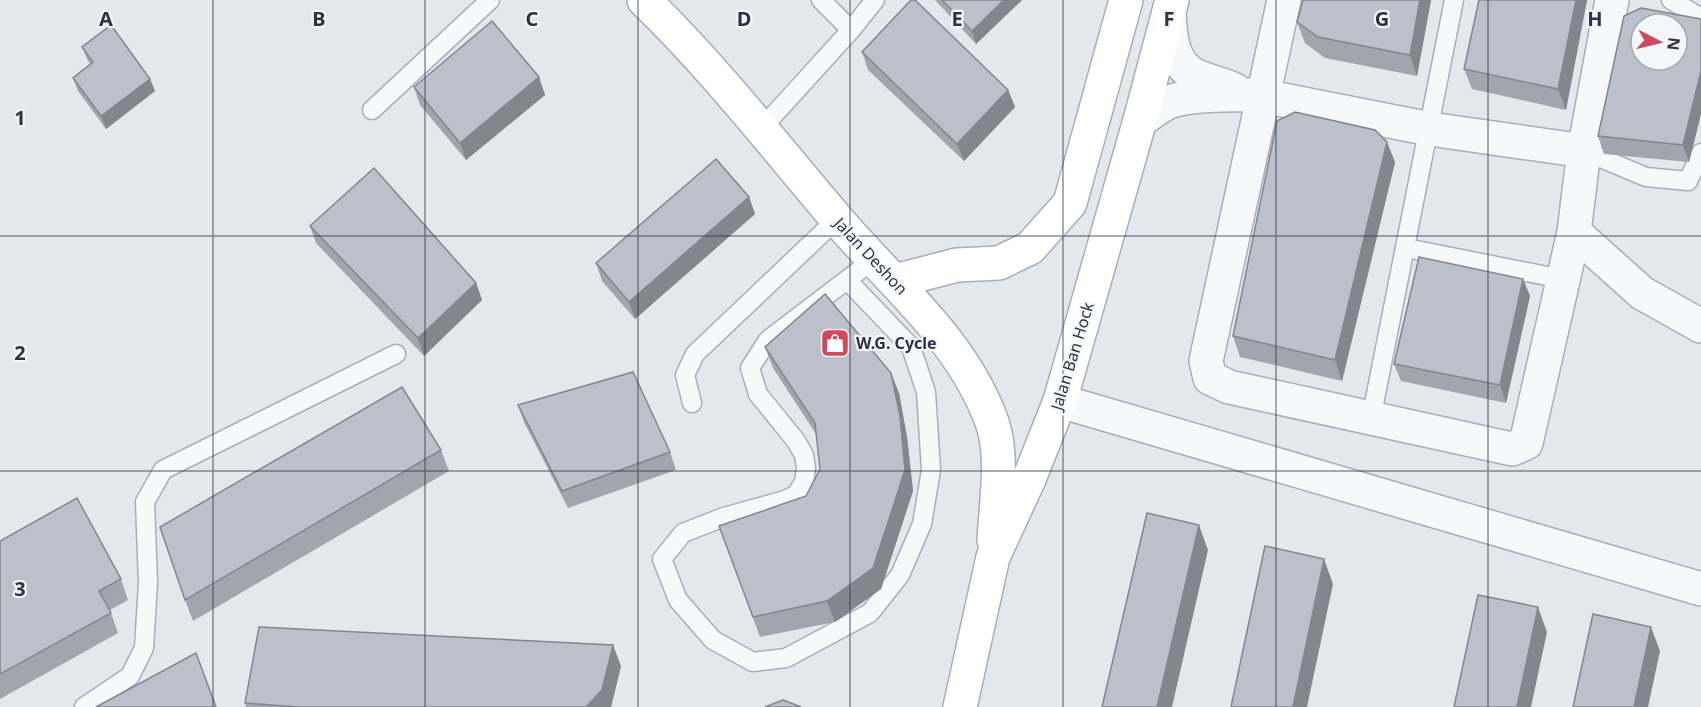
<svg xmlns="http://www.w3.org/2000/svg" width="1701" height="707" viewBox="0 0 1701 707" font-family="'Noto Sans',sans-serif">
	<rect width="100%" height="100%" fill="#e4e7ec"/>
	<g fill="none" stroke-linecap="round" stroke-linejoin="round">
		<g stroke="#a9aeb7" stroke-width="21">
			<g id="service">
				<polyline points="821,0 851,30"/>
				<polyline points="1671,0 1701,18"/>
				<polyline points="372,110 490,0"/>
				<polyline points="762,128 851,30 875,0"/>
				<polyline points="1584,151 1646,177 1688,181 1701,153"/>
				<polyline points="1406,248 1562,279"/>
				<polyline points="848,281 911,347 926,392 931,470 922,524 900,575 870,613 786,658 753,662 713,640 678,600 662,559 683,533 724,517 785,500 796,495 804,482 806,468 804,455 796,441 758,394 750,368 768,340 873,260"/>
				<polyline points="692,403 685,375 695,354 837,219"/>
				<polyline points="1371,419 1454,0"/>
				<polyline points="84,707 130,676 144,648 148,583 145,502 163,470 396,354"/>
			</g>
		</g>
		<g stroke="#a9aeb7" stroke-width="36">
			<g id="minor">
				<path d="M1169,12C1170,32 1171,60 1191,73C1204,81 1221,83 1235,90"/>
				<path d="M1140,120C1150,115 1159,106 1169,102C1190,94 1240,94 1263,96L1430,129L1584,151L1574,232L1526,443L1512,449L1229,387L1210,378L1206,361L1284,0"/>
				<polyline points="1584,151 1612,0"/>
				<polyline points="1574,232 1642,293 1701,326"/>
				<polyline points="1060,401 1701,589"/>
			</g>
		</g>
		<g stroke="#a9aeb7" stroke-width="36">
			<g id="secondary">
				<path d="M644,0C714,68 773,144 836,218C891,283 962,339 992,422C1004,456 996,504 994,540"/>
				<polyline points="895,281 957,265 999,263 1030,248 1070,203 1126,0"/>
				<polyline points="960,707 993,557 1029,479 1060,401 1140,120 1172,0"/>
			</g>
		</g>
		<use href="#service" stroke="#f7f8fa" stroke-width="18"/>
		<use href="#minor" stroke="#f7f8fa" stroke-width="33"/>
		<use href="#secondary" stroke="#fff" stroke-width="33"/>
	</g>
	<g fill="#a1a5ae">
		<polygon points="935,0 1022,0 976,44"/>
		<polygon points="1431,0 1417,76 1325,58 1305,43 1297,22"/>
		<polygon points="1587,0 1566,110 1472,89 1464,69"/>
		<polygon points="1701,19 1701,114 1689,162 1604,154 1598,136"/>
		<polygon points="82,47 150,79 155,91 106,129 78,91 73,78 90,64 87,59"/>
		<polygon points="862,52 1008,90 1015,107 964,161 868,70"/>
		<polygon points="539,77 545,95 466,160 420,105 414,87"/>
		<polygon points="1395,162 1342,381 1240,357 1233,336"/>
		<polygon points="749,197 755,214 635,319 602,281 596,263"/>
		<polygon points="310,226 476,283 482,300 424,356 316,243"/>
		<polygon points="1523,279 1530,296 1506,403 1401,381 1394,364"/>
		<polygon points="765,347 899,393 907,437 913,491 881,589 835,622 760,637 719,526 806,496 820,469 816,434 773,368"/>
		<polygon points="518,405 670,452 676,470 568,508 524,422"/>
		<polygon points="441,450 449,471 193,621 185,600"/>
		<polygon points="0,541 121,579 128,600 110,610 118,633 0,699"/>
		<polygon points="621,666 611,707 246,707 245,703"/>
	</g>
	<g fill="#83868d">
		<polygon points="1004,0 1022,0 976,44 972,31"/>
		<polygon points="1420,0 1431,0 1417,76 1410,55"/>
		<polygon points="1576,0 1587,0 1566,110 1558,89"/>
		<polygon points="1701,71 1701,114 1689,162 1683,145"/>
		<polygon points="539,77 545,95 466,160 460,143"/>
		<polygon points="150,79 155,91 106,129 101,116"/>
		<polygon points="1008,90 1015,107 964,161 957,144"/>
		<polygon points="1387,142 1395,162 1342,381 1335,360"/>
		<polygon points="749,197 755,214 635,319 629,302"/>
		<polygon points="1523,279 1530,296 1506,403 1500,385"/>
		<polygon points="476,283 482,300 424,356 418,338"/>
		<polygon points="891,373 899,393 907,437 913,491 881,589 835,622 827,601"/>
		<polygon points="1199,525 1208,550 1172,707 1157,707"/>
		<polygon points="1324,559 1333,584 1307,707 1293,707"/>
		<polygon points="1538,607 1547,632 1531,707 1517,707"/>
		<polygon points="1651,627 1660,651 1648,707 1634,707"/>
		<polygon points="613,645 621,666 611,707 586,707"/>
	</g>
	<g fill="#bbc0ca" stroke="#83868d" stroke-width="1.5" fill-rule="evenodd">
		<polygon points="911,0 915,0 1008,90 957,144 862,52"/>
		<polygon points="942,0 1004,0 972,31"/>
		<polygon points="1303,0 1420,0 1410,55 1318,37 1297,22"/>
		<polygon points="1479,0 1576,0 1558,89 1464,69"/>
		<path d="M1641,8L1701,19V71L1683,145L1598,136L1624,16ZM1641,24H1677V60H1641Z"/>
		<polygon points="492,21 539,77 460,143 414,87"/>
		<polygon points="111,25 150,79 101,116 73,78 93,62 82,47"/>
		<polygon points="1295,112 1375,130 1387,142 1335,360 1233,336 1277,121"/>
		<polygon points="716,159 749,197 629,302 596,263"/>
		<polygon points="374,168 476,283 418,338 310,226"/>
		<polygon points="1419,257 1523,279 1500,385 1394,364"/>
		<polygon points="825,294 891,373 900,416 905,470 873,568 827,601 753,617 719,526 806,496 820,469 815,423 765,347"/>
		<polygon points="633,372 670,452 562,491 518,405"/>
		<polygon points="402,387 441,450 185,600 160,527"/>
		<polygon points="77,498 121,579 99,591 111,613 0,674 0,541"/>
		<polygon points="1147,513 1199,525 1157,707 1102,707"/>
		<polygon points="1265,546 1324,559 1293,707 1231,707"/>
		<polygon points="1478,595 1538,607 1517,707 1454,707"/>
		<polygon points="1593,614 1651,627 1634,707 1573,707"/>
		<polygon points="259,627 613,645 602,690 586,707 299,707 245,703"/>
		<polygon points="196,653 216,707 96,707"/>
		<polygon points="783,700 801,707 765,707"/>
	</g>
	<path fill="none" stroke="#2b3445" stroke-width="1.5" stroke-opacity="0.55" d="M213,0V707M425,0V707M638,0V707M850,0V707M1063,0V707M1276,0V707M1488,0V707M0,236H1701M0,471H1701"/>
	<defs>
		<g id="shop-square" transform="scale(1.5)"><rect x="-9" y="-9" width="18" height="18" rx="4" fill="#d1495b" stroke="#f4f6f9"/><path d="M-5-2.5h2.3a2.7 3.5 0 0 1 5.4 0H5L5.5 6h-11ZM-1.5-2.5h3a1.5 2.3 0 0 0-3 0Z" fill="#fff"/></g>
	</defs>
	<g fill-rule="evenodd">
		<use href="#shop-square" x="835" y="343"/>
	</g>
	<g text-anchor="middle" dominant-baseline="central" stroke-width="4.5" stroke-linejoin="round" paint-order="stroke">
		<g font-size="16" fill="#2b3445" stroke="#f4f6f9">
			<text transform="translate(871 256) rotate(47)">Jalan Deshon</text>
			<text transform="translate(1072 356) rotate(-73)">Jalan Ban Hock</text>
		</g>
		<g font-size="16" font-weight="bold" fill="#2b3445" stroke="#f4f6f9" text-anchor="start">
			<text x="856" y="343">W.G. Cycle</text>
		</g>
	</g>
	<g font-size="20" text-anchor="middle" font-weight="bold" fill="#2b3445" stroke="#f4f6f9" stroke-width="4.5" stroke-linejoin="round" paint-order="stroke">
		<text x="106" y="26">A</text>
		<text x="319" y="26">B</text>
		<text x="532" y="26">C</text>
		<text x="744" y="26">D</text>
		<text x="957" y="26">E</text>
		<text x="1169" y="26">F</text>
		<text x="1382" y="26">G</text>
		<text x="1595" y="26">H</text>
		<text x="20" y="125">1</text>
		<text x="20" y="360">2</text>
		<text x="20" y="596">3</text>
	</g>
	<g transform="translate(1659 42) rotate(97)"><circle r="28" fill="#f4f6f9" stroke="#a4a8b1" stroke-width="1.5"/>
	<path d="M0-4.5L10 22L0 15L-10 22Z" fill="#d1495b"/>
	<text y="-9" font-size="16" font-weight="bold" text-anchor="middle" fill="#2b3445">N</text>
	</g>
</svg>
